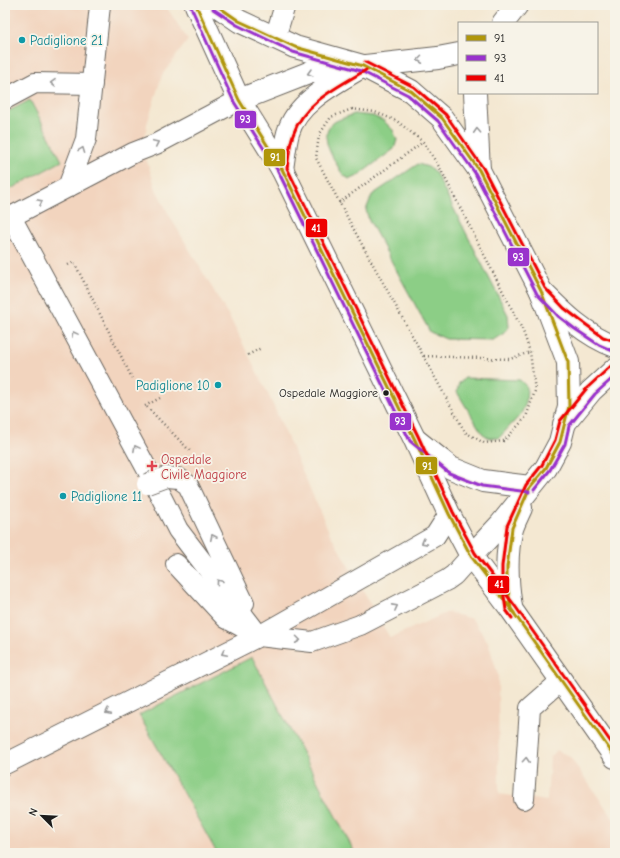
<svg xmlns="http://www.w3.org/2000/svg" width="620" height="858" viewBox="0 0 620 858" font-family="'Comic Neue',sans-serif">
	<rect width="100%" height="100%" fill="#f7f3e8"/>
	<filter id="ink" filterUnits="userSpaceOnUse"><feTurbulence type="fractalNoise" baseFrequency=".025" numOctaves="2"/><feDisplacementMap in="SourceGraphic" scale="8" xChannelSelector="R" yChannelSelector="G"/><feConvolveMatrix kernelMatrix="1 2 1 2 8 2 1 2 1" color-interpolation-filters="sRGB"/></filter>
	<filter id="wash" filterUnits="userSpaceOnUse"><feTurbulence type="fractalNoise" baseFrequency=".012" numOctaves="4" result="noise"/><feDisplacementMap in="SourceGraphic" scale="16" xChannelSelector="R" yChannelSelector="G"/><feGaussianBlur stdDeviation="0.9" result="paint"/><feColorMatrix in="noise" values="0 0 0 0 0 0 0 0 0 0 0 0 0 0 0 0 0 1.4 0 .05"/><feComposite in="paint" operator="in"/></filter>
	<g filter="url(#wash)">
		<rect width="100%" height="100%" fill="#f4e8d2"/>
		<polygon fill="#f2d4be" points="5,5 165,5 188,40 162,75 147,124 143,149 156,189 169,215 230,318 270,398 330,534 390,638 448,612 472,619 488,642 498,675 499,794 547,801 550,758 557,750 570,757 615,821 615,853 5,853"/>
		<g fill="#8cce86" stroke="#547551">
			<polygon points="30,100 62,161 5,192 5,113"/>
			<path d="M354,114L373,116L384,121L393,130L397,140L394,149L356,177L350,179C342,176 340,170 336,163C329,151 320,135 333,123C338,119 348,117 354,114Z"/>
			<polygon points="418,164 428,167 435,172 508,315 509,327 503,334 493,340 446,339 430,332 369,220 366,210 372,195"/>
			<polygon points="465,378 520,380 527,387 526,403 521,414 499,438 489,438 482,433 457,392 459,383"/>
			<polygon points="252,657 355,853 217,853 139,715"/>
		</g>
	</g>
	<g filter="url(#ink)">
		<g fill="none" stroke-linecap="round" stroke-linejoin="round">
			<g stroke="#68635c" stroke-width="22">
				<g id="service">
					<polyline points="275,38 285,5"/>
					<polyline points="5,99 35,83 92,84"/>
					<polyline points="68,187 86,139 100,5"/>
					<polyline points="11,217 148,471 178,530 259,636"/>
					<polyline points="5,220 133,153 156,144 239,100"/>
					<polyline points="178,478 188,485 244,603"/>
					<polyline points="176,564 226,618 259,636 312,642 360,625 447,580 454,575 471,556"/>
					<polyline points="5,764 259,636 435,536 449,514"/>
					<polyline points="524,799 530,708 561,681"/>
				</g>
			</g>
			<g stroke="#68635c" stroke-width="24">
				<g id="minor">
					<polyline points="503,23 517,5"/>
					<polyline points="475,93 479,170"/>
					<polyline points="239,100 311,72 438,58 459,54"/>
					<path d="M541,291C563,313 585,335 615,346"/>
					<polyline points="564,424 591,391 615,369"/>
				</g>
			</g>
			<g stroke="#68635c" stroke-width="24">
				<g id="tertiary">
					<polyline points="196,5 239,100 282,169 414,438 449,514 471,556 511,609 615,757"/>
					<polyline points="216,5 239,21 295,47 363,66 411,91 442,118 479,170 541,291 568,362 569,406 560,442 546,468 501,524 471,556"/>
					<path d="M282,169C284,157 285,144 288,133C297,101 337,82 363,66"/>
					<polyline points="417,441 451,468 483,481 530,487"/>
					<path d="M511,607C507,581 505,555 512,529C514,522 518,515 521,508"/>
				</g>
			</g>
			<g stroke="#68635c" stroke-width="2.5" stroke-dasharray="1 3" stroke-linecap="butt">
				<polygon points="352,109 375,112 397,121 423,142 440,168 523,331 530,352 535,391 526,417 504,441 484,443 465,432 353,228 316,158 319,135 331,117"/>
				<polyline points="339,203 423,142"/>
				<polyline points="68,265 74,262 132,378"/>
				<polyline points="248,355 261,348"/>
				<polyline points="424,356 510,359 530,352"/>
				<polyline points="145,406 160,398"/>
				<polyline points="147,407 191,452"/>
			</g>
			<use href="#service" stroke="#fff" stroke-width="20"/>
			<use href="#minor" stroke="#fff" stroke-width="22"/>
			<use href="#tertiary" stroke="#fff" stroke-width="22"/>
			<g stroke="#68635c" stroke-width="22" stroke-linecap="butt">
				<polyline id="service-bridge" points="147,484 166,477 178,478"/>
			</g>
			<use href="#service-bridge" stroke="#fff" stroke-width="20"/>
			<g stroke="#f7f3e8" stroke-width="6">
				<g id="bus-1">
					<polyline points="196,5 239,100 282,169 414,438 449,514 471,556 514,613"/>
					<polyline points="216,5 239,21 295,47 363,66 411,91 442,118 479,170 541,291 568,362 569,406 560,442 546,468 530,487 512,528 507,567 507,583 511,609 615,757"/>
				</g>
			</g>
			<g stroke="#f7f3e8" stroke-width="6">
				<g id="bus-2">
					<polyline points="191,7 234,102 278,171 410,441 449,473 482,486 529,492"/>
					<polyline points="213,9 237,25 293,52 361,71 408,95 438,121 475,173 537,294 558,316 575,329 599,345 613,351"/>
					<polyline points="534,490 550,470 565,444 569,426 595,394 615,376"/>
				</g>
			</g>
			<g stroke="#f7f3e8" stroke-width="6">
				<g id="bus-3">
					<polyline points="365,62 414,87 446,115 483,168 545,288 564,308 581,321 603,337 615,341"/>
					<path d="M366,70C339,86 303,103 293,135C289,145 289,157 287,168L418,436L453,512L475,553L515,606L615,748"/>
					<polyline points="512,618 506,610 502,583 502,566 507,526 526,485 542,465 555,440 560,421 587,388 612,365"/>
				</g>
			</g>
			<use href="#bus-1" stroke="#b0960a" stroke-width="3"/>
			<use href="#bus-2" stroke="#9932cc" stroke-width="3"/>
			<use href="#bus-3" stroke="#e00" stroke-width="3"/>
		</g>
		<defs><path id="oneway-chevron" d="M-2-3.5L2.5 0L-2 3.5" fill="none" stroke-width="1.6" stroke-linecap="round" stroke-linejoin="round"/></defs>
		<g stroke="#999">
			<use href="#oneway-chevron" transform="translate(420 60) rotate(173)"/>
			<use href="#oneway-chevron" transform="translate(310 73) rotate(165)"/>
			<use href="#oneway-chevron" transform="translate(53 83) rotate(-179)"/>
			<use href="#oneway-chevron" transform="translate(477 131) rotate(-93)"/>
			<use href="#oneway-chevron" transform="translate(156 143) rotate(-25)"/>
			<use href="#oneway-chevron" transform="translate(82 150) rotate(-69)"/>
			<use href="#oneway-chevron" transform="translate(40 202) rotate(-27)"/>
			<use href="#oneway-chevron" transform="translate(74 334) rotate(-118)"/>
			<use href="#oneway-chevron" transform="translate(136 448) rotate(-118)"/>
			<use href="#oneway-chevron" transform="translate(213 537) rotate(-116)"/>
			<use href="#oneway-chevron" transform="translate(424 542) rotate(151)"/>
			<use href="#oneway-chevron" transform="translate(219 582) rotate(-127)"/>
			<use href="#oneway-chevron" transform="translate(395 607) rotate(-28)"/>
			<use href="#oneway-chevron" transform="translate(298 640) rotate(7)"/>
			<use href="#oneway-chevron" transform="translate(224 653) rotate(153)"/>
			<use href="#oneway-chevron" transform="translate(108 712) rotate(153)"/>
			<use href="#oneway-chevron" transform="translate(526 760) rotate(-86)"/>
		</g>
	</g>
	<g fill="#0f9aa8" stroke="#f7f3e8" stroke-width="1.5">
		<circle cx="22" cy="40" r="4"/>
		<circle cx="218" cy="385" r="4"/>
		<circle cx="63" cy="496" r="4"/>
	</g>
	<circle fill="#1c1c1c" stroke="#f7f3e8" stroke-width="1.5" cx="386" cy="393" r="3.5"/>
	<path fill="#e0444e" stroke="#f7f3e8" stroke-width="1.5" d="M150 460h4v4h4v4h-4v4h-4v-4h-4v-4h4z"/>
	<g text-anchor="middle" dominant-baseline="central" stroke-width="3.5" stroke-linejoin="round" paint-order="stroke">
		<g font-size="12" fill="#1c1c1c" stroke="#f7f3e8" text-anchor="end">
			<text x="378" y="393">Ospedale Maggiore</text>
		</g>
		<g font-size="13" fill="#0d838f" stroke="#f7f3e8" text-anchor="start">
			<text x="30" y="40">Padiglione 21</text>
			<text x="210" y="385" text-anchor="end">Padiglione 10</text>
			<text x="71" y="496">Padiglione 11</text>
		</g>
		<g font-size="13" fill="#be3a42" stroke="#f7f3e8" text-anchor="start">
			<text x="161" y="459">Ospedale<tspan x="161" dy="15">Civile Maggiore</tspan></text>
		</g>
	</g>
	<g stroke="#f7f3e8" stroke-width="1.5">
		<rect x="234" y="110" width="23" height="19" rx="4" fill="#9932cc"/>
		<rect x="263" y="148" width="23" height="19" rx="4" fill="#b0960a"/>
		<rect x="305" y="218" width="23" height="20" rx="4" fill="#e00"/>
		<rect x="507" y="247" width="23" height="20" rx="4" fill="#9932cc"/>
		<rect x="389" y="412" width="23" height="19" rx="4" fill="#9932cc"/>
		<rect x="415" y="456" width="23" height="19" rx="4" fill="#b0960a"/>
		<rect x="487" y="575" width="23" height="19" rx="4" fill="#e00"/>
	</g>
	<g font-size="11" text-anchor="middle" font-weight="bold" fill="#fff">
		<text x="245" y="123">93</text>
		<text x="275" y="161">91</text>
		<text x="316" y="232">41</text>
		<text x="518" y="261">93</text>
		<text x="400" y="425">93</text>
		<text x="427" y="470">91</text>
		<text x="499" y="588">41</text>
	</g>
	<rect width="620" height="858" fill="none" stroke="#f7f3e8" stroke-width="20"/>
	<rect x="458" y="22" width="140" height="72" fill="#f7f3e8" stroke="#9f9d96"/>
	<rect x="466" y="35" width="20" height="6" fill="#b0960a" stroke="#9f9d96"/>
	<text x="494" y="42" font-size="12" fill="#1c1c1c">91</text>
	<rect x="466" y="55" width="20" height="6" fill="#9932cc" stroke="#9f9d96"/>
	<text x="494" y="62" font-size="12" fill="#1c1c1c">93</text>
	<rect x="466" y="75" width="20" height="6" fill="#ee0000" stroke="#9f9d96"/>
	<text x="494" y="82" font-size="12" fill="#1c1c1c">41</text>
	<g transform="translate(42 816) rotate(294)" stroke="#f7f3e8" stroke-width="3" paint-order="stroke">
	<path d="M0-3L7 15L0 10L-7 15Z" fill="#1c1c1c"/>
	<text y="-6" font-size="11" font-weight="bold" text-anchor="middle" fill="#1c1c1c">N</text>
	</g>
</svg>
